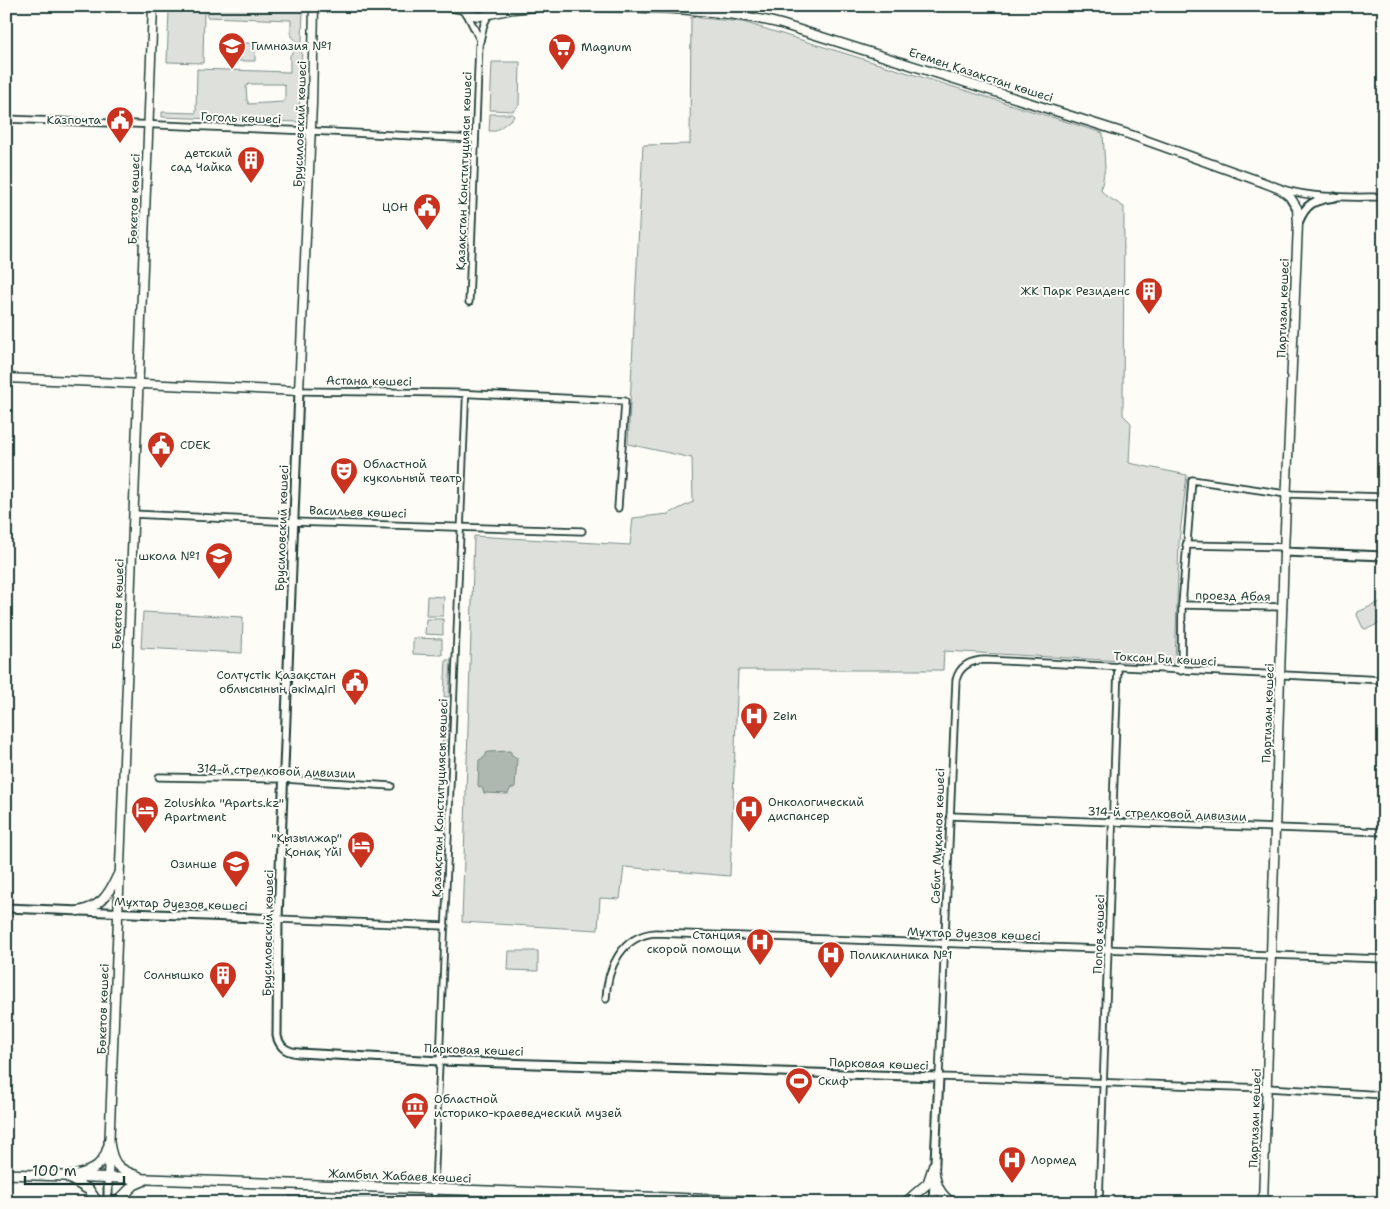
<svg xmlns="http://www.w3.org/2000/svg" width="1390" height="1209" viewBox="0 0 1390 1209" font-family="'Shantell Sans',sans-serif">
	<rect width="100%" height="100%" fill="#fdfcf7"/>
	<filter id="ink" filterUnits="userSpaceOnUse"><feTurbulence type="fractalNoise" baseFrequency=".02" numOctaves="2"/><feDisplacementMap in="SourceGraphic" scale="10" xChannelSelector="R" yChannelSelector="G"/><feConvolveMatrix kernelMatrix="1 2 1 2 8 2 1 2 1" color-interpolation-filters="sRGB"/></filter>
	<g filter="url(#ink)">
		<g fill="#dde0db" stroke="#7e8e88" fill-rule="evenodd">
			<polygon points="167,6 303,8 302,42 297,42 291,35 291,20 207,17 206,9 167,8"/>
			<polygon points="169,10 204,11 203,63 167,62"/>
			<polygon points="691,17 743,22 1103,133 1105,168 1101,190 1105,195 1124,207 1123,415 1131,423 1129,463 1187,475 1179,542 1175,664 944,651 943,670 738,670 730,876 624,867 620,899 600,898 598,930 462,922 474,536 630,545 633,518 668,514 693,502 692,458 628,444 643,145 690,144"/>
			<polygon points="230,43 255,43 255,61 229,61"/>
			<path d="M297,49H302L299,122L162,117V112L196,113L197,69L290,72V55ZM249,84H283L285,86V100L283,102L249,104L247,100L246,87Z"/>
			<polygon points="492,62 520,62 519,105 513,111 490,110"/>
			<polygon points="490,114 513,114 514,117 496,131 489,131"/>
			<polygon points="427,596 444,597 443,616 426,616"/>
			<polygon points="1382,601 1384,602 1384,621 1367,629 1363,628 1357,615 1358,612"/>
			<polygon points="143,612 243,617 242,653 141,648"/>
			<polygon points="426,619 443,619 443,635 425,634"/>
			<polygon points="413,638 442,639 442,655 413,654"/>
			<polygon points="446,660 451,660 449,697 444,697"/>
			<polygon points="444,715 449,715 447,751 442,750"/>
			<polygon points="509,951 538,951 538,971 508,970"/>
			<polygon points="289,1196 373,1199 373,1203 296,1203"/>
		</g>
		<polygon fill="#aeb8b1" stroke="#75877f" points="510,751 512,755 517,758 515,787 510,789 508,794 484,793 482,788 478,786 479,760 485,757 487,752"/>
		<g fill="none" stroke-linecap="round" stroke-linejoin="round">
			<g stroke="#1f3d34" stroke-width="8">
				<polyline id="pedestrian" points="434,1203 466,394"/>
			</g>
			<g stroke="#1f3d34" stroke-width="9">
				<g id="minor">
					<polyline points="467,14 480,40"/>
					<polyline points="6,119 311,131 475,139"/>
					<path d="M1282,189C1315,199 1350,197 1384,197"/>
					<polyline points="469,302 479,45 484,24 489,14"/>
					<polyline points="299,391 454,393 625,401 618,508"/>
					<polyline points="133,514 293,522 582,531"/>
					<polyline points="1186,545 1285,547"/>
					<polyline points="1182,605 1283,607"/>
					<polyline points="1181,671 1182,605 1192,480 1286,494 1384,497"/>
					<path d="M1384,680L986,660C972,660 960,665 956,680L939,1077L1267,1088L1384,1095"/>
					<polyline points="159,777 284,779 391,786"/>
					<polyline points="950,816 1384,832"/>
					<polyline points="278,919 445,926"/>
					<path d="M606,999C607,969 621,936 655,933L1384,959"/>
					<polyline points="1099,1203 1118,666"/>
				</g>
			</g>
			<g stroke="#1f3d34" stroke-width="11">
				<g id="tertiary">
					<path d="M1298,223C1306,203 1314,200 1335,197"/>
					<path d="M299,391L278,919L277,1036C280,1048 287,1052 299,1053L440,1061L939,1077L933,1203"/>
					<polyline points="1284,552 1384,556"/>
					<polyline points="6,908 278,919"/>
					<polyline points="108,1203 108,1178"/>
				</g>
			</g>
			<g stroke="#1f3d34" stroke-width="11">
				<g id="secondary">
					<polyline points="446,6 462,9"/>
					<path d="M459,6C470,19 488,20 498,6"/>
					<path d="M564,6C636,8 711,6 781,24L1131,135L1262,182L1280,189L1290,197L1297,208L1298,224L1284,552L1263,1203"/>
					<polyline points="490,14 513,9 547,6"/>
					<polyline points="6,378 299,391 312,104 314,6"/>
					<path d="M78,911C100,907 108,896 117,876"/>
					<polyline points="108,1178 153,6"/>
				</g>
			</g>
			<g stroke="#1f3d34" stroke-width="12">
				<g id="primary">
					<path d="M109,1142C112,1163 117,1170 138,1176"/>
					<path d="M934,1170C936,1185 939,1194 952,1203"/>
					<polyline points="6,1174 519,1192 792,1203"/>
					<path d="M77,1175C93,1171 104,1164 108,1147"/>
					<polyline points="69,1178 89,1190 98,1203"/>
					<polyline points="116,1203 134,1185 143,1181"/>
					<polyline points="905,1203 928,1183 934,1165"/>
				</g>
			</g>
			<use href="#pedestrian" stroke="#fdfcf7" stroke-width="4.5"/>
			<use href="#minor" stroke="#fdfcf7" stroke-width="5.5"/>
			<use href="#tertiary" stroke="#fdfcf7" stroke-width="7"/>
			<use href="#secondary" stroke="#fdfcf7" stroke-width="8"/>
			<use href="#primary" stroke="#fdfcf7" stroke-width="9"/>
		</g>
	</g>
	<defs>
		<g id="school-pin" transform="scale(1.4375)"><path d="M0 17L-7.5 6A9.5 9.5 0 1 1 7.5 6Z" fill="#c8321e" stroke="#fdfcf7"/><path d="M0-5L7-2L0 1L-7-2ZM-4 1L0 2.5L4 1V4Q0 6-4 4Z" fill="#fff"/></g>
		<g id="supermarket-pin" transform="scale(1.4375)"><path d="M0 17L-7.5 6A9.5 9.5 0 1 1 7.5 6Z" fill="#c8321e" stroke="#fdfcf7"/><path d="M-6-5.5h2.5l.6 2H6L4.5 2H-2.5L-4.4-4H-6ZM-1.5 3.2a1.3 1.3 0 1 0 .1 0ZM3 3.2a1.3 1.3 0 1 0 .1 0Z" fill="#fff"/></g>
		<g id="civic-pin" transform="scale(1.4375)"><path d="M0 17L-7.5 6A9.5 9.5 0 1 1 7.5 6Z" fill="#c8321e" stroke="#fdfcf7"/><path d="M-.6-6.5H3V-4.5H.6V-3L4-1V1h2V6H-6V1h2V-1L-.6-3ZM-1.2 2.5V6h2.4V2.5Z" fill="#fff"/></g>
		<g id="building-pin" transform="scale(1.4375)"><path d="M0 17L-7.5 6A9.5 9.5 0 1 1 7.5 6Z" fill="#c8321e" stroke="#fdfcf7"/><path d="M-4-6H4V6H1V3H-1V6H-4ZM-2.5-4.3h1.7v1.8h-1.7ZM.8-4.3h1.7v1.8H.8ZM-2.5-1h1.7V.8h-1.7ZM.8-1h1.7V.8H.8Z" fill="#fff"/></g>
		<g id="theatre-pin" transform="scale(1.4375)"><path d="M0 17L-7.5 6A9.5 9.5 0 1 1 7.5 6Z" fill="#c8321e" stroke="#fdfcf7"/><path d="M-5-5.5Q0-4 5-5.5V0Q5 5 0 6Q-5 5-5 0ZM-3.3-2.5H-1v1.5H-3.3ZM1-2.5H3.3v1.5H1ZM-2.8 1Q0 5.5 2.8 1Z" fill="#fff"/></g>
		<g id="hospital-pin" transform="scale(1.4375)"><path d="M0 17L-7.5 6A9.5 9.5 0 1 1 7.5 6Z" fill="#c8321e" stroke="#fdfcf7"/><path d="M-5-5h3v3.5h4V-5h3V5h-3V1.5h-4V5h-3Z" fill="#fff"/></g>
		<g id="hotel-pin" transform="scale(1.4375)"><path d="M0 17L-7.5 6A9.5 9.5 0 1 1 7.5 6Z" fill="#c8321e" stroke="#fdfcf7"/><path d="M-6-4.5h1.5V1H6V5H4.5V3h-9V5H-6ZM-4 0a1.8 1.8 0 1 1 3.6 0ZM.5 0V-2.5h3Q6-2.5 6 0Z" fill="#fff"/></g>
		<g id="stadium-pin" transform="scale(1.4375)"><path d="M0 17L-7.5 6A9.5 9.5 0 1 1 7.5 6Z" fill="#c8321e" stroke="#fdfcf7"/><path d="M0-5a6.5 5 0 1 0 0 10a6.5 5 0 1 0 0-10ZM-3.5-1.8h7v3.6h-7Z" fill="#fff"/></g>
		<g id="museum-pin" transform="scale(1.4375)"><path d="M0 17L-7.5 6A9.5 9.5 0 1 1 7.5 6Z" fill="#c8321e" stroke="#fdfcf7"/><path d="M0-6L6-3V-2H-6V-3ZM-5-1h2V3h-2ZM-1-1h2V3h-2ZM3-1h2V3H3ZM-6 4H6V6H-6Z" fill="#fff"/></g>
	</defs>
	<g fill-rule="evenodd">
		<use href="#school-pin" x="232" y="46"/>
		<use href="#supermarket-pin" x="562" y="47"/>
		<use href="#civic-pin" x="120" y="120"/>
		<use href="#building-pin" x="251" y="160"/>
		<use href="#civic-pin" x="427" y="207"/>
		<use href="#building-pin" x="1149" y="291"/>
		<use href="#civic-pin" x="161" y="445"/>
		<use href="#theatre-pin" x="344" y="471"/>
		<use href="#school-pin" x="219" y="556"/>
		<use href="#civic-pin" x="355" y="682"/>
		<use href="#hospital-pin" x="754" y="716"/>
		<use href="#hospital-pin" x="749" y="809"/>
		<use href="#hotel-pin" x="145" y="810"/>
		<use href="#hotel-pin" x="361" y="845"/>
		<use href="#school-pin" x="236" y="864"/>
		<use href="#hospital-pin" x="760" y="942"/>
		<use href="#hospital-pin" x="831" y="955"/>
		<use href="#building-pin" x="223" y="975"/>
		<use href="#stadium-pin" x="799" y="1081"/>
		<use href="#museum-pin" x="415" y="1106"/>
		<use href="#hospital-pin" x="1012" y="1160"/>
	</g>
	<g text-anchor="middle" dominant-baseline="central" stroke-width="4" stroke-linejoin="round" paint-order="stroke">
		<g font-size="12" fill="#1f3d34" stroke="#fdfcf7" text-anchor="start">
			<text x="251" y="46">Гимназия №1</text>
			<text x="581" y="47">Magnum</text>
			<text x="101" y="120" text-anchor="end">Казпочта</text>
			<text x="232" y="153" text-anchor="end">детский<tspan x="232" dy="14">сад Чайка</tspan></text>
			<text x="408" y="207" text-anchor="end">ЦОН</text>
			<text x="1130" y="291" text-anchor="end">ЖК Парк Резиденс</text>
			<text x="180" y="445">CDEK</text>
			<text x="363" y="464">Областной<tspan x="363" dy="14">кукольный театр</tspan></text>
			<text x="200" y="556" text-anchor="end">школа №1</text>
			<text x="336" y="675" text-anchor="end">Солтүстік Қазақстан<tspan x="336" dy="14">облысының әкімдігі</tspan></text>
			<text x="773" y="716">Zein</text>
			<text x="768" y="802">Онкологический<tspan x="768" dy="14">диспансер</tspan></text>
			<text x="164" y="803">Zolushka "Aparts.kz"<tspan x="164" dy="14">Apartment</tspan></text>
			<text x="342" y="838" text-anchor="end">"Қызылжар"<tspan x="342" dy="14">Қонақ Үйі</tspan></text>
			<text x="217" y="864" text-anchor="end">Озинше</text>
			<text x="741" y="935" text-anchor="end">Станция<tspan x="741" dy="14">скорой помощи</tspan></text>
			<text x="850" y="955">Поликлиника №1</text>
			<text x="204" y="975" text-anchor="end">Солнышко</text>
			<text x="818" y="1081">Скиф</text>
			<text x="434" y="1099">Oбластной<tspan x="434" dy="14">историко-краеведческий музей</tspan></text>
			<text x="1031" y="1160">Лормед</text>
		</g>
		<g font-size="12" fill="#1f3d34" stroke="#fdfcf7">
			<text transform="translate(981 75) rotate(18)">Егемен Қазақстан көшесі</text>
			<text transform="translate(241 118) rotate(2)">Гоголь көшесі</text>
			<text transform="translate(300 124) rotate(-88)">Брусиловский көшесі</text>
			<text transform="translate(464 171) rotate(-88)">Қазақстан Конституциясы көшесі</text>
			<text transform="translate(134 199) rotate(-88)">Бөкетов көшесі</text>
			<text transform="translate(1283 308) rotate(-88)">Партизан көшесі</text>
			<text transform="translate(369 381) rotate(1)">Астана көшесі</text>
			<text transform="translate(358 512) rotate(2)">Васильев көшесі</text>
			<text transform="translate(282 528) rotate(-88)">Брусиловский көшесі</text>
			<text transform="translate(1233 596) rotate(1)">проезд Абая</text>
			<text transform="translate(118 604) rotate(-88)">Бөкетов көшесі</text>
			<text transform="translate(1165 659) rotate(3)">Токсан Би көшесі</text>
			<text transform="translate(1268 713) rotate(-88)">Партизан көшесі</text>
			<text transform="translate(276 771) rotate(2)">314-й стрелковой дивизии</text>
			<text transform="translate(440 798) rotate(-88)">Қазақстан Конституциясы көшесі</text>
			<text transform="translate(1167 814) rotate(2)">314-й стрелковой дивизии</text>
			<text transform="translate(938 836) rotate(-88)">Сәбит Мұқанов көшесі</text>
			<text transform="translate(181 904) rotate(2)">Мұхтар Әуезов көшесі</text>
			<text transform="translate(268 933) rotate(-89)">Брусиловский көшесі</text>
			<text transform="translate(974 934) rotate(2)">Мұхтар Әуезов көшесі</text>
			<text transform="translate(1099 934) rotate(-88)">Попов көшесі</text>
			<text transform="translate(103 1009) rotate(-88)">Бөкетов көшесі</text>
			<text transform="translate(474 1050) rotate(2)">Парковая көшесі</text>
			<text transform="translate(879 1064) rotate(2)">Парковая көшесі</text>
			<text transform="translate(1255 1118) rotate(-88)">Партизан көшесі</text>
			<text transform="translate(400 1176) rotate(2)">Жамбыл Жабаев көшесі</text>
		</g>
	</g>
	<rect width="1390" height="1209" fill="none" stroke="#fdfcf7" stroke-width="25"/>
	<rect x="12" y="12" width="1365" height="1184" fill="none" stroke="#1f3d34" stroke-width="2" filter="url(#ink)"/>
	<path d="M25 1176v8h99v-8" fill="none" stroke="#1f3d34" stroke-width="2.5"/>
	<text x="32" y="1176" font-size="15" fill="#1f3d34" stroke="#fdfcf7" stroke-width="4" paint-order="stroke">100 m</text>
</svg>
